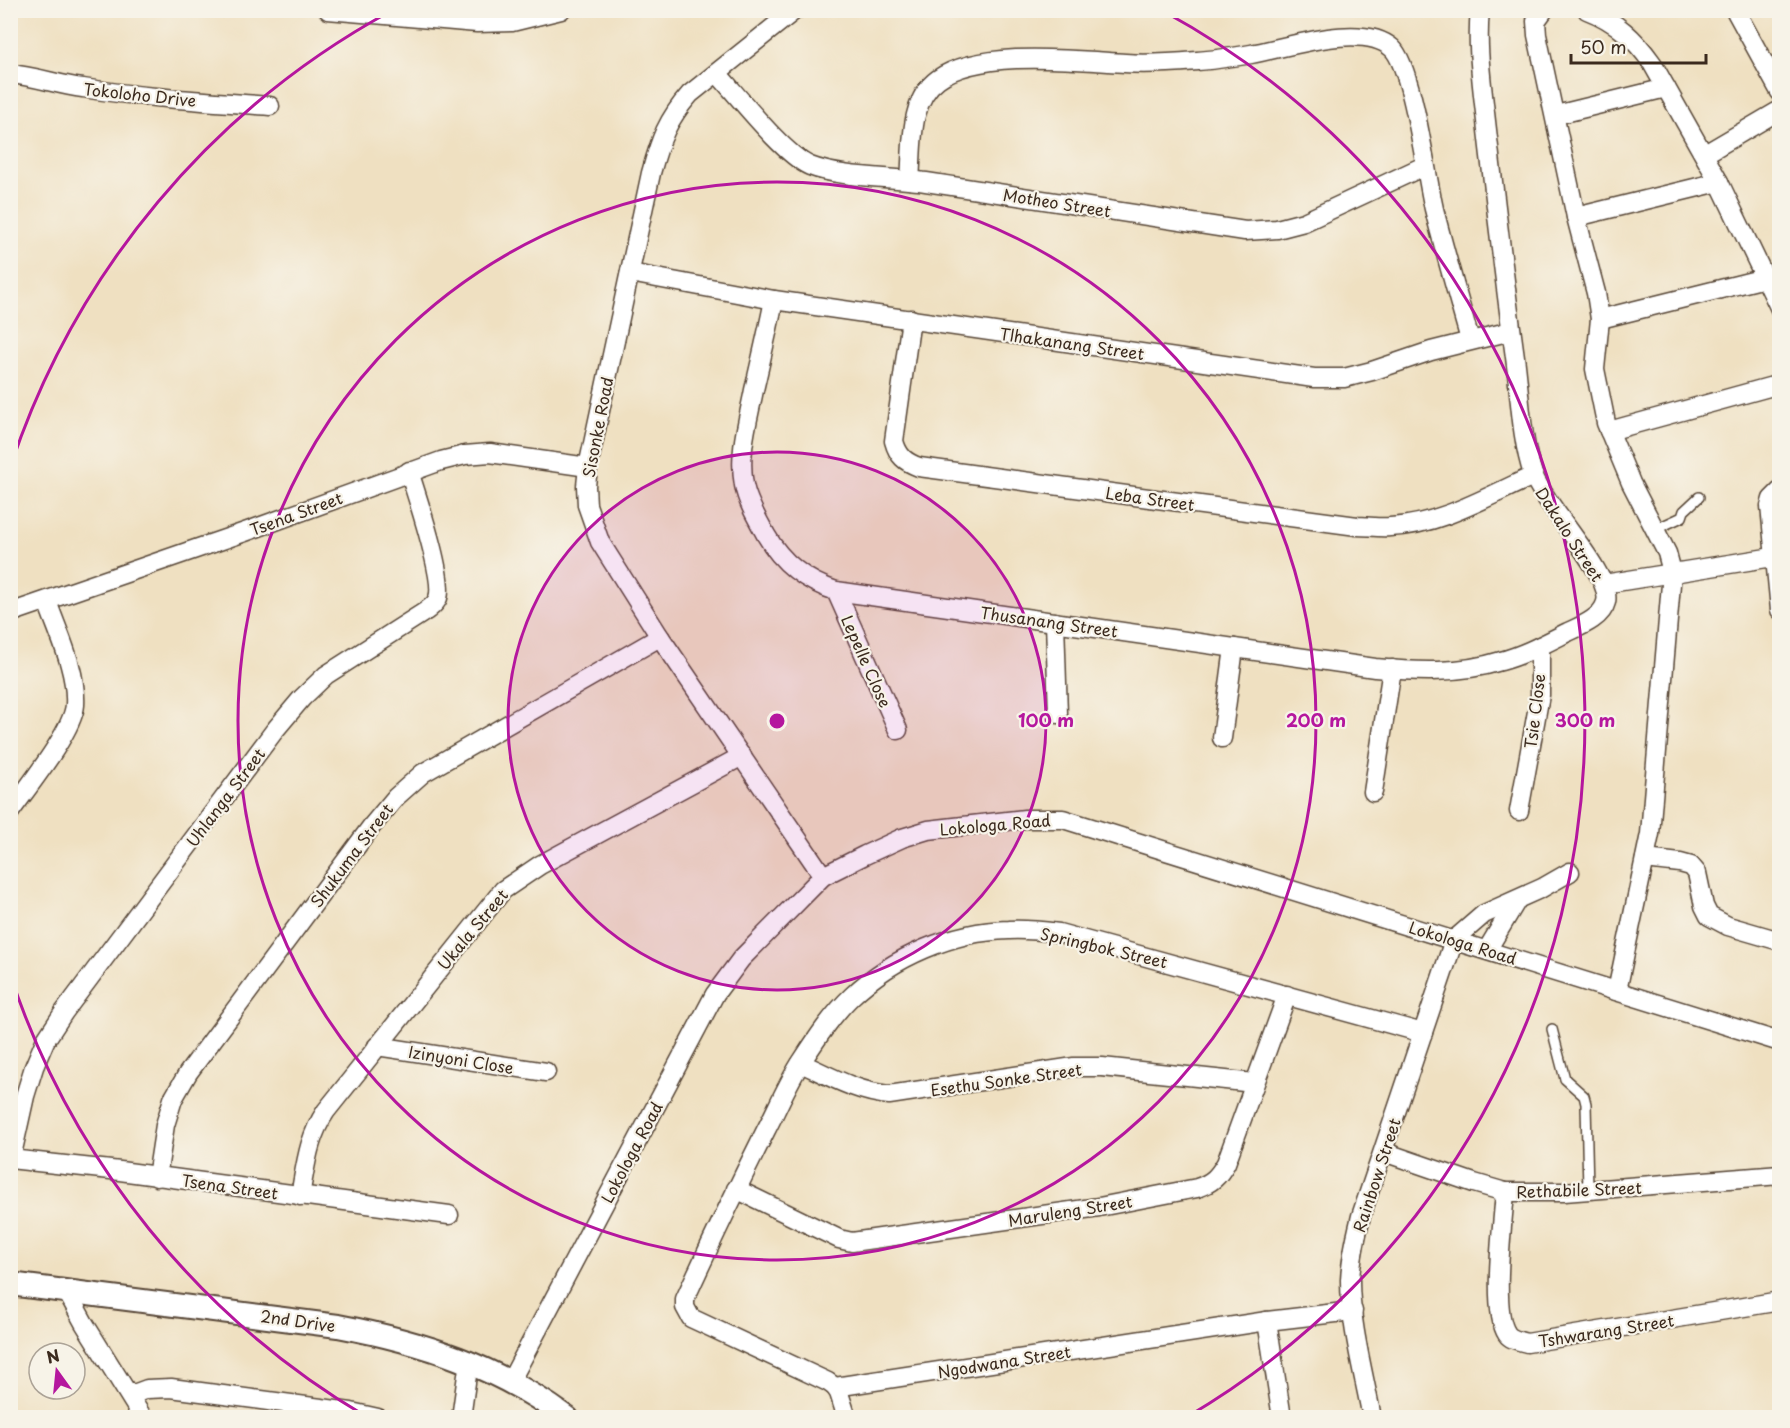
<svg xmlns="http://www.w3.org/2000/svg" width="1790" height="1428" viewBox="0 0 1790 1428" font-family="'Playpen Sans',sans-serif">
	<rect width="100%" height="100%" fill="#f7f3e8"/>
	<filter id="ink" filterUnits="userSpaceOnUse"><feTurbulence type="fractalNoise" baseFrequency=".0167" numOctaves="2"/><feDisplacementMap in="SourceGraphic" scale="12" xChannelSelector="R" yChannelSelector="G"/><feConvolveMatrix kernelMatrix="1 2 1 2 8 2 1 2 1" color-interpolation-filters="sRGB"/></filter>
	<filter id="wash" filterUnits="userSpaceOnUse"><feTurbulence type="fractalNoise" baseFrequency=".008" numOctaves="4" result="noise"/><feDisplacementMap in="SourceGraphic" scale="24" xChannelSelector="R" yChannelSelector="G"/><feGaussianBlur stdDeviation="1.35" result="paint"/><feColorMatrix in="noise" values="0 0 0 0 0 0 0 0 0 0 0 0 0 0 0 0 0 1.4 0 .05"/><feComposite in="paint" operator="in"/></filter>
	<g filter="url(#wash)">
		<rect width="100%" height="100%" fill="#efe0c1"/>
	</g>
	<g filter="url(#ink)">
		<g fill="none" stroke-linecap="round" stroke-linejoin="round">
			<g stroke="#564536" stroke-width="12">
				<g id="service">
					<polyline points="1656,529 1682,517 1684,511 1699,497"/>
					<polyline points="1552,1029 1565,1079 1584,1096 1586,1104 1588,1190"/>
				</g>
			</g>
			<g stroke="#564536" stroke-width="21">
				<g id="minor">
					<polyline points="328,10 477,23 512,22 561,10"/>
					<path d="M795,10L690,94C667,120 660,140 651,173L588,467L586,486L587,505L600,542L660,637L823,876"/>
					<polyline points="1544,10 1536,21 1537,35 1576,217 1596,293 1600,319 1595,369 1606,423 1631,483 1667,553 1672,572 1650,834 1617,991"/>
					<path d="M1587,10C1616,21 1635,39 1652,63L1719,182L1780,309"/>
					<polyline points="1735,10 1780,92"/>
					<path d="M717,73C738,96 784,155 810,166C840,178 893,177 926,182C1033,199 1139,215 1245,231L1277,229L1304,222L1424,166"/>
					<path d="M10,74C35,76 58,85 83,88C145,98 208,101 270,106"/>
					<polyline points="1556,115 1666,88"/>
					<polyline points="1705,154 1780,110"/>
					<path d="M910,180C913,147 908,101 938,79C980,49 1074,60 1125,63C1149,65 1173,63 1197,61C1215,60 1233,57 1251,54C1286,48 1362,21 1392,48C1413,68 1426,176 1434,209C1445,253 1458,297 1470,340"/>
					<polyline points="1576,217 1719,182"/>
					<polyline points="630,273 774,300 1314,378 1344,378 1372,371 1431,351 1511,331"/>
					<path d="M774,300C768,330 761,360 754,390C748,421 738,453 744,485C747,502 758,520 766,535C782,563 805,581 836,591L1375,668C1417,672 1460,674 1501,661C1524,655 1546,643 1568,632C1581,626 1602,618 1606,602C1613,576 1543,504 1533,474C1521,439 1520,394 1515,357C1503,270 1493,183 1483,95C1480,67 1477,39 1480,10"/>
					<path d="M911,319L894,441C898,456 905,462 919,467L1357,526C1368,526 1379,528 1390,527C1440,525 1488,496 1533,476"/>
					<polyline points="1600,319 1765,278"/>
					<polyline points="1609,431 1780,384"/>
					<polyline points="1780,491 1772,499 1770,506 1780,610"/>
					<polyline points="1604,584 1773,557"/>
					<polyline points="836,591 898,730"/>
					<polyline points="10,613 245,532 441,461 465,455 490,453 588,467"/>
					<polyline points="1055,622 1058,714"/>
					<polyline points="1222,738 1234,648"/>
					<polyline points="1373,792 1392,669"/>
					<polyline points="1519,811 1540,695 1540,646"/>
					<path d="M10,812C27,788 73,731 75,705C77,670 58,633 47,601"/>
					<polyline points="1645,859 1680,863 1691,866 1697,873 1704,906 1709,916 1728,926 1780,941"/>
					<polyline points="1487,950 1517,900"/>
					<polyline points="377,1046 546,1072"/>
					<path d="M801,1063C829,1076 857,1092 889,1095L1074,1067H1102L1254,1083"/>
					<polyline points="1384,1152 1474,1183 1505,1192 1564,1192 1780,1175"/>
					<polyline points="10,1159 120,1171 449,1215"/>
					<path d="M11,1159L25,1096L34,1067L45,1041L64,1012L275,730L302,698L326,675L426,611C431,607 436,604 438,598C445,579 416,494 409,471"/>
					<polyline points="157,1177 165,1125 173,1099 188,1073 371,827 396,797 423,773 660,637"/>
					<path d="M736,1189L839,1239L852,1242L1099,1207L1197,1188C1212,1183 1218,1177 1226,1163L1287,995"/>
					<path d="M1505,1192C1503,1222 1491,1311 1507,1334C1511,1340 1520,1341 1527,1343L1780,1301"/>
					<path d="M300,1196C306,1164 308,1138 326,1111L503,890L540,865L742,756"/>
					<polyline points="66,1290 84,1323 143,1418"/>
					<path d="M1353,1311L1267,1321L835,1387L828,1382L691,1318L685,1307V1299C711,1242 738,1186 766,1130C778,1107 788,1082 802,1061C817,1038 833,1014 852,996C893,957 953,931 1009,930C1026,929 1043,931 1059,933L1423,1033"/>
					<polyline points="1267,1321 1282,1418"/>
					<polyline points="510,1382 715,994 741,959 823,876 865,855 902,838 928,830 1025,819 1063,819 1780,1042"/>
					<polyline points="835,1387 839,1393 847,1418"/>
					<polyline points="131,1395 147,1389 171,1388 351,1412 378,1418"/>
					<polyline points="461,1418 469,1361"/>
					<path d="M1372,1418C1364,1375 1350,1323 1350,1280C1351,1258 1356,1237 1361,1216L1454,940L1484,914L1542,888L1570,872"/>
				</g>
			</g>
			<g stroke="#564536" stroke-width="26">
				<path id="tertiary" d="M10,1284L338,1326C423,1342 497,1366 567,1418"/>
			</g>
			<use href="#service" stroke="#fff" stroke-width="9"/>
			<use href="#minor" stroke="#fff" stroke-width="18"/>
			<use href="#tertiary" stroke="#fff" stroke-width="22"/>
		</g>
	</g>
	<circle cx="777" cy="721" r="269" fill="#b5179e" fill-opacity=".12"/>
	<g fill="none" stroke="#b5179e" stroke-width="3">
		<circle cx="777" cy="721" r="269"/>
		<circle cx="777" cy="721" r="539"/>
		<path d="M367 1417A808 808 0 0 1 11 977M11 465A808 808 0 0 1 391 11M1163 11A808 808 0 0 1 1187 1417"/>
	</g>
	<g text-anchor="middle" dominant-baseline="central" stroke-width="4.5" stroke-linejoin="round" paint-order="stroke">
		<g font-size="16" fill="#3b2a1e" stroke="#f7f3e8">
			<text transform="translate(140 94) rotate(6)">Tokoloho Drive</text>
			<text transform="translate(1057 202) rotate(9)">Motheo Street</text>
			<text transform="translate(1072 343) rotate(8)">Tlhakanang Street</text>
			<text transform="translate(597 427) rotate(-79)">Sisonke Road</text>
			<text transform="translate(1150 498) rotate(8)">Leba Street</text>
			<text transform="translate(296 513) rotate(-20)">Tsena Street</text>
			<text transform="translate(1570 534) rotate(57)">Dakalo Street</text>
			<text transform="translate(1049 621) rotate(8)">Thusanang Street</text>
			<text transform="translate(867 661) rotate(66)">Lepelle Close</text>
			<text transform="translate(1534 711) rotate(-83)">Tsie Close</text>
			<text transform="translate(225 797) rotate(-53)">Uhlanga Street</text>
			<text transform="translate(995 824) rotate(-5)">Lokologa Road</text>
			<text transform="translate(351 855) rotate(-53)">Shukuma Street</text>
			<text transform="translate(472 929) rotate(-50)">Ukala Street</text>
			<text transform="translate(1463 942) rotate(17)">Lokologa Road</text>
			<text transform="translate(1104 947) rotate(13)">Springbok Street</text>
			<text transform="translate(461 1059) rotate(9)">Izinyoni Close</text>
			<text transform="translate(1006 1079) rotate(-8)">Esethu Sonke Street</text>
			<text transform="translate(631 1152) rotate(-62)">Lokologa Road</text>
			<text transform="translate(1376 1175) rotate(-72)">Rainbow Street</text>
			<text transform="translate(230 1186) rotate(8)">Tsena Street</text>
			<text transform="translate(1579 1189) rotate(-2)">Rethabile Street</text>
			<text transform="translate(1070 1210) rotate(-9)">Maruleng Street</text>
			<text transform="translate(298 1320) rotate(8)">2nd Drive</text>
			<text transform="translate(1606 1330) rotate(-9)">Tshwarang Street</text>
			<text transform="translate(1004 1361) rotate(-9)">Ngodwana Street</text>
		</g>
	</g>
	<circle cx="777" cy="721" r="9" fill="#b5179e" stroke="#f7f3e8" stroke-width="3"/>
	<g font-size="18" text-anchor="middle" font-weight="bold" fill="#b5179e" stroke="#f7f3e8" stroke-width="4.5" stroke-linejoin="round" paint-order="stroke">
		<text x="1046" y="727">100 m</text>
		<text x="1316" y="727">200 m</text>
		<text x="1585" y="727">300 m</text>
	</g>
	<rect width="1790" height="1428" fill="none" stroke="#f7f3e8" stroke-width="36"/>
	<g transform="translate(57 1371) rotate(345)"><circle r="28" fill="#f7f3e8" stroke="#aca397" stroke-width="1.5"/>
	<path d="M0-4.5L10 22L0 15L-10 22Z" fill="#b5179e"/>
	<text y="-9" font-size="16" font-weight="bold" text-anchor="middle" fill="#3b2a1e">N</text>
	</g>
	<path d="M1571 54v9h135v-9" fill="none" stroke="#3b2a1e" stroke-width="3"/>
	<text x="1580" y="54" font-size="18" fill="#3b2a1e" stroke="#f7f3e8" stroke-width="4.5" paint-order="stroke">50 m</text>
</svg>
